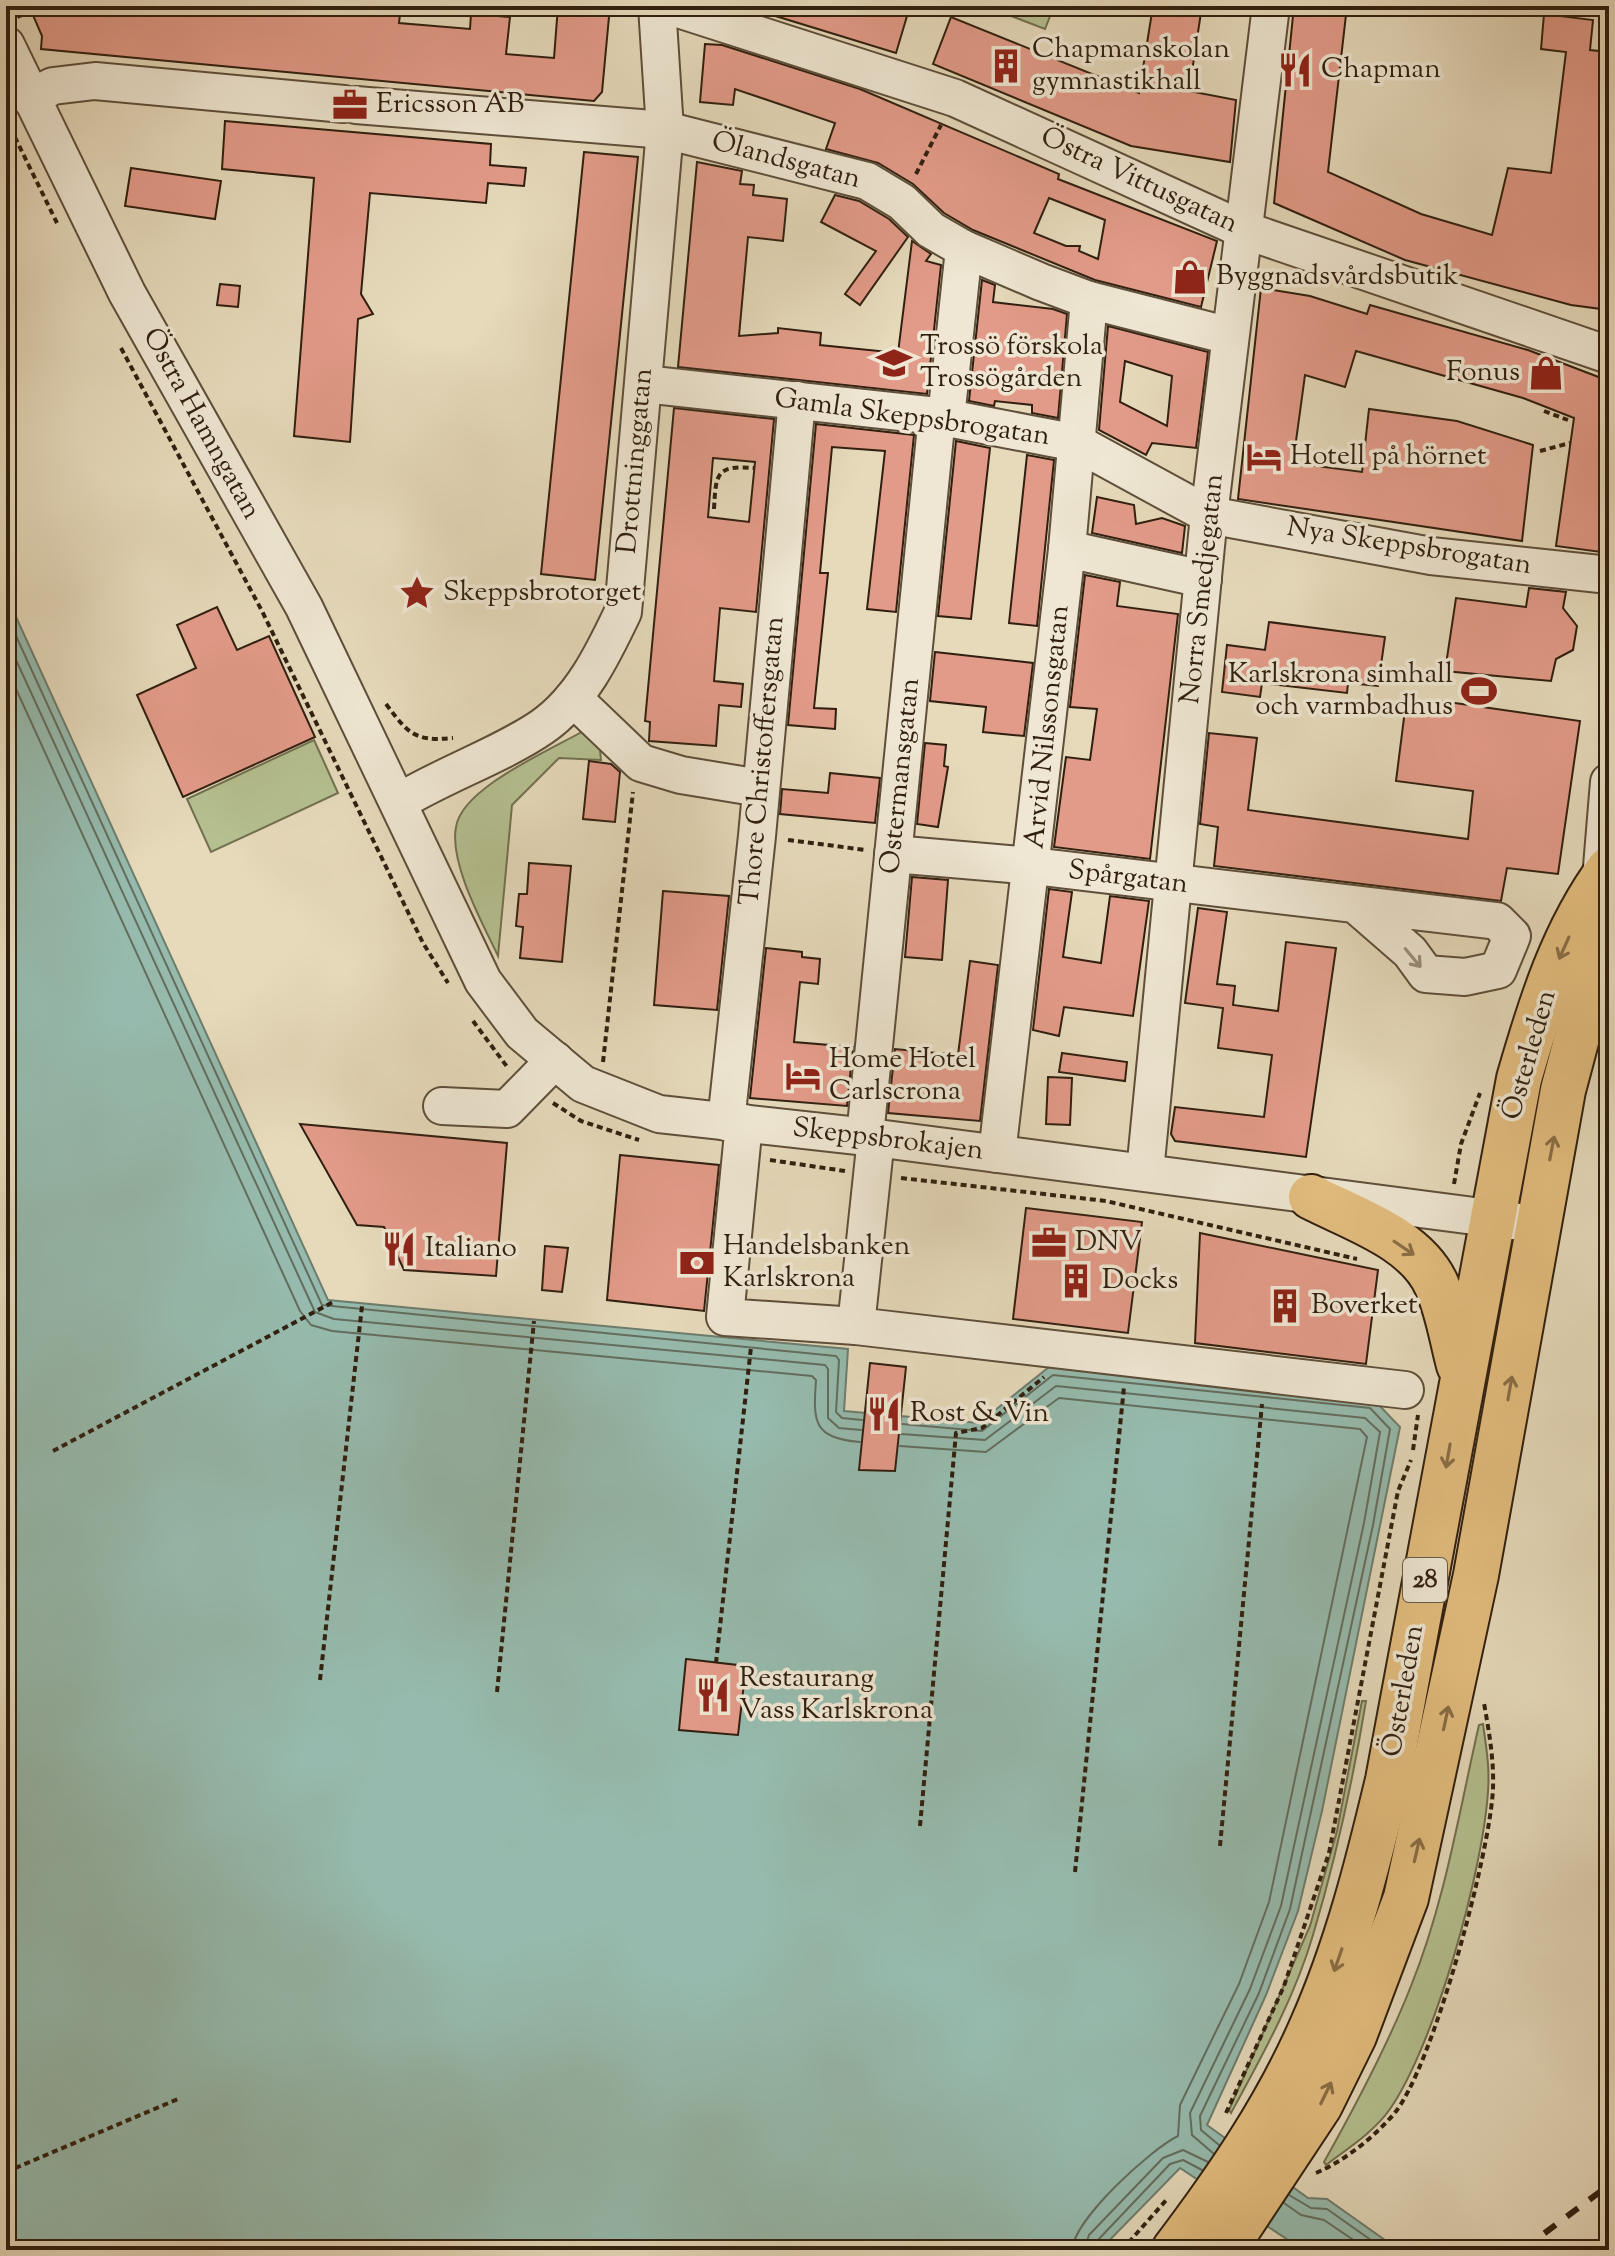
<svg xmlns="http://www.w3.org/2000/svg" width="1615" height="2256" viewBox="0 0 1615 2256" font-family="'Sorts Mill Goudy',serif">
	<rect width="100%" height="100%" fill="#e6dabb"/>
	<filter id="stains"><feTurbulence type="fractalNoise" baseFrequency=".0025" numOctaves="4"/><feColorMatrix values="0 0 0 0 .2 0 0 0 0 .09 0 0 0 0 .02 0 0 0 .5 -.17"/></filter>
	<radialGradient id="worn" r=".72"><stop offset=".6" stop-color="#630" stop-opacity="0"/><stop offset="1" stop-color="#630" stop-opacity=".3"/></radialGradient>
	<g fill="#b5c090" stroke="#727050" stroke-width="2">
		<polygon points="985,6 1054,6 1045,29"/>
		<path d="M587,729L598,730L601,760L559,758L512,805L498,956C483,924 449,863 456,827C462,787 553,749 587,729Z"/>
		<polygon points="314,740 338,793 211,852 187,799"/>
		<path d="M1362,1701H1366C1353,1780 1336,1858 1313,1935C1295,1997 1262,2056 1231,2113L1229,2110L1310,1926L1337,1831Z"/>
		<path d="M1483,1724C1486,1746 1490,1768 1488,1791C1483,1871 1435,2044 1390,2109C1374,2132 1347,2149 1326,2165L1324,2162C1356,2105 1387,2047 1411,1986C1445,1902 1459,1812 1479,1725Z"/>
	</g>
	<polygon fill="#96bbae" stroke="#6d7d6e" stroke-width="2" points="6,595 328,1300 848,1349 844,1411 979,1423 1049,1367 1375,1401 1400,1427 1322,1811 1298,1911 1266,1995 1207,2125 1308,2198 1327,2199 1399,2250 1291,2250 1288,2240 1180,2168 1100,2250 6,2250"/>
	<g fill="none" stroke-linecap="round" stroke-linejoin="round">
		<g stroke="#636d5e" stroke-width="2">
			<polyline points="6,614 322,1305 836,1356 839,1360 836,1412 842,1418 862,1420"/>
			<polyline points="6,638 315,1312 334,1319 825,1365 828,1369 828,1418 839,1428 861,1430"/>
			<path d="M6,667L300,1311L311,1325L332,1331L812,1376L816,1380C813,1422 813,1438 860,1442"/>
			<polyline points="902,1424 982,1431 1053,1375 1370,1408 1390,1429 1373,1525 1290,1909 1259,1993 1200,2116 1201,2130 1219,2145"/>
			<polyline points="901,1434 985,1440 1056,1386 1365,1418 1380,1432 1364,1523 1281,1906 1250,1989 1190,2113 1192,2135 1214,2154"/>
			<path d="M900,1446L986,1452L1059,1398L1360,1429L1367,1437L1269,1902L1239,1984L1180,2105L1178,2136C1151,2149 1074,2219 1072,2250"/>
			<polyline points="1289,2195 1311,2208 1327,2209 1385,2250"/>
			<polyline points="1284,2203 1301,2215 1324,2220 1368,2250"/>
			<polyline points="1084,2250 1089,2235 1163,2158 1183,2150 1208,2162"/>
			<polyline points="1095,2250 1097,2241 1170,2164 1183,2160 1202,2170"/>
		</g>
	</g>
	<g fill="#e39b89" stroke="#301f0f" stroke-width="2" fill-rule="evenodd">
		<polygon points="29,6 401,6 399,23 470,29 471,14 510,17 506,54 554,58 558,6 610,6 602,92 594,101 41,49 42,36"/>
		<polygon points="759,6 910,6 896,53 759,11"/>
		<polygon points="1153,6 1202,6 1189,91 1236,100 1230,162 1131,146 933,64 951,17 1139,93"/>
		<polygon points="1294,6 1347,6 1328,172 1421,214 1492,235 1508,168 1551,173 1566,52 1541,49 1544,14 1593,20 1590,50 1609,52 1609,310 1571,305 1405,260 1274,203"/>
		<path d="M705,44L722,45L860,89L1059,174L1058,179L1217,241L1201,307L1095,280L973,230L944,213L913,184L878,163L826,149L835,123L735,89L733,105L700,102ZM1049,198L1105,220L1098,259L1079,251L1080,246H1066L1034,233Z"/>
		<polygon points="225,121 491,144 490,165 526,168 524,186 488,183 486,203 370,193 361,294 373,314 358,319 350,442 294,436 314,178 222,169"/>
		<polygon points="584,152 638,157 595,580 541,574"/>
		<polygon points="697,162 742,171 740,184 754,185 753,195 787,199 783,241 748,237 739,336 778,333 778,328 821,333 820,345 898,353 912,241 931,254 926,261 941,265 927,394 678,367"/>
		<polygon points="131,168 221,181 215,219 125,206"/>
		<polygon points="835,195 859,201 889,219 908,237 860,305 845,294 876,251 821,222"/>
		<polygon points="982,280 995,285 993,302 1053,309 1067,314 1058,418 1032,413 1032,405 995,401 994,406 969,401"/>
		<polygon points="220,284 240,286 238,307 217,305"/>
		<polygon points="1261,288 1310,296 1367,314 1370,305 1528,350 1609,381 1609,495 1601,552 1556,546 1574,418 1523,398 1356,351 1345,387 1305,375 1293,463 1362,472 1369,409 1457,421 1533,445 1522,541 1238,499"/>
		<path d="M1108,326L1208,352L1196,448L1152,443L1146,455L1099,430ZM1125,361L1172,376L1167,426L1120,402Z"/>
		<path d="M674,408L774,419L756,612L720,608L714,681L743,684L741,707L719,705L716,746L649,741L650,722L645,721ZM713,458L755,462L749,522L708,517Z"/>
		<polygon points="816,424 914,435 896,612 867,609 885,451 832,447 820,573 828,573 814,708 836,709 835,729 788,725"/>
		<polygon points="956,441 990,448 971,619 938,616"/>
		<polygon points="1027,455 1054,460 1037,626 1009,623"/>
		<polygon points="1097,497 1134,505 1136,524 1162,518 1185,526 1182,553 1092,533"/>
		<polygon points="1085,575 1120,582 1117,606 1178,614 1150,859 1054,847 1066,757 1090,760 1097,709 1070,707"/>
		<polygon points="1529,588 1566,592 1563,608 1577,626 1573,650 1556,659 1551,681 1445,671 1456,598 1526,607"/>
		<polygon points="217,607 237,650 269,636 315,737 183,797 137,695 196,668 177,625"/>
		<polygon points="1269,622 1385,637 1378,686 1348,683 1347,693 1262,683 1260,697 1222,692 1227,645 1265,650"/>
		<polygon points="935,652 1033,663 1024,736 983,732 986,707 930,701"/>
		<polygon points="1441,701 1580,721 1558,874 1507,868 1501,901 1214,866 1218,827 1200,824 1209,733 1257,738 1248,810 1468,839 1473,791 1396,781 1406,702 1441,706"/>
		<polygon points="925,743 946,745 944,766 948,767 938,827 917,824"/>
		<polygon points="589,761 611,764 620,772 615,822 583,819"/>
		<polygon points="830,773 880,778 875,823 780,814 782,789 828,793"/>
		<polygon points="529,863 571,866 562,962 520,958 523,927 516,926 519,894 527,894"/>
		<polygon points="912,877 948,880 942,960 905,957"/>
		<polygon points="1049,889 1072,892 1063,957 1101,963 1110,896 1149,901 1133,1016 1064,1007 1059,1036 1033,1030"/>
		<polygon points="663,891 729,896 717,1010 654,1005"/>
		<polygon points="1198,908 1227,912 1217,984 1235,986 1233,1005 1278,1011 1286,942 1336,948 1306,1157 1175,1141 1171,1134 1175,1107 1264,1117 1272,1055 1218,1048 1223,1008 1185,1003"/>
		<polygon points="766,948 802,952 802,957 820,959 818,984 800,982 794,1042 853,1047 847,1106 750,1098"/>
		<polygon points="970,961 998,965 980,1121 888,1113 895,1049 958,1055"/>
		<polygon points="1062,1053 1127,1062 1125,1081 1059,1072"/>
		<polygon points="1048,1077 1072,1078 1070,1125 1046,1124"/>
		<polygon points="300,1124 507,1143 496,1276 404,1270 384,1227 357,1225"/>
		<polygon points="620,1155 719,1165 704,1311 607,1300"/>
		<polygon points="1026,1208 1142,1222 1128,1333 1013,1319"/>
		<polygon points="1200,1233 1378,1270 1366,1364 1195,1343"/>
		<polygon points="545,1246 568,1248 562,1292 542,1290"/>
		<polygon points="870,1363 906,1367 895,1471 859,1470"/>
		<polygon points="686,1659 746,1666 738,1735 679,1730"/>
	</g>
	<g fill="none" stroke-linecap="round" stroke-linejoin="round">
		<g stroke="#5e4e3a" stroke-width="40">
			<g id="minor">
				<polyline points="669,6 955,98 1244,230 1609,355"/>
				<polyline points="6,45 127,293 304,607 483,981 522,1033 583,1084 659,1114 876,1138 1520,1222"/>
				<polyline points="30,98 53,86 95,81 344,104"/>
				<polyline points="356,105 665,130 867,181 902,202 931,230 964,249 1041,282 1089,300 1230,336"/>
				<polyline points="644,384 937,416 1077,443 1209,515 1431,556 1609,575"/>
				<polyline points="946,418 964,249"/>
				<polyline points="1067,549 1203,579"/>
				<polyline points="573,698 641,763 681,775 760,788"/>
				<path d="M399,802C443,775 501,755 542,727C581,700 603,654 623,612L665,130L657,6"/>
				<polyline points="893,854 1033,866 1497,921 1512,936 1498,970 1465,977 1426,974 1410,952 1356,905"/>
				<polyline points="1601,879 1609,782"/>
				<polyline points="442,1106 507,1109 555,1060"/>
				<polyline points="726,1122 757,836 797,400"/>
				<polyline points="744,1123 725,1317 856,1326"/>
				<polyline points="865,1136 937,416"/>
				<polyline points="876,1138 856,1326 1405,1390"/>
				<polyline points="997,1154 1067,549 1089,300"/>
				<polyline points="1145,1172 1209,515 1271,6"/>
			</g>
		</g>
		<g stroke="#301f0f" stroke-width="48">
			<g id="major">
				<path d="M1311,1197C1354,1219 1417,1239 1437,1286C1448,1311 1452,1339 1459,1365"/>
				<path d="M1174,2250C1227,2180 1277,2107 1312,2026C1347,1947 1368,1864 1388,1780L1519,1079C1540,1006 1563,931 1609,869"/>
				<polyline points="1224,2250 1320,2105 1354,2036 1406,1898 1476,1575 1563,1090 1591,985 1609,944"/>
			</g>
		</g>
		<g stroke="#301f0f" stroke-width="4" stroke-dasharray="6 4" stroke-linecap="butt">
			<polyline points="15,6 20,18"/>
			<polyline points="6,119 57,223"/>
			<polyline points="916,174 941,125"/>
			<polyline points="121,348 262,611 423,943 448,983"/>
			<polyline points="1544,411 1568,420"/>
			<polyline points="1540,451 1570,443"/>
			<path d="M714,509C716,473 716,465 754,468"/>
			<path d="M386,704C408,733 414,742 453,738"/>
			<polyline points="788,840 866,850"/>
			<polyline points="473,1021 508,1068"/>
			<polyline points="603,1062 633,792"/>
			<polyline points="553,1103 581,1121 639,1140"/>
			<polyline points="770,1160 845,1171"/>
			<polyline points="901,1178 1106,1201 1357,1259"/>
			<polyline points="1454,1184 1461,1144 1480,1093"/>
			<polyline points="1413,1450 1418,1415"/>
			<polyline points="53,1451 335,1301"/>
			<polyline points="716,1663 751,1347"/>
			<polyline points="320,1680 362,1306"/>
			<polyline points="497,1692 534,1321"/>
			<polyline points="920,1826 956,1433 982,1428 1044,1377"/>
			<polyline points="1220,1846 1262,1404"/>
			<polyline points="1075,1872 1124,1387"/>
			<polyline points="1226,2113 1284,1986 1329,1853 1398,1491 1411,1460"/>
			<polyline points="6,2172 178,2099"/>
			<path d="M1316,2173C1344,2161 1373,2138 1393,2115C1432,2071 1491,1850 1493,1788C1494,1759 1489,1732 1484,1703"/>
			<polyline points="1122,2250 1168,2198"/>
		</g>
		<use href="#minor" stroke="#efe7d3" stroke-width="36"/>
		<use href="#major" stroke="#e3bd7e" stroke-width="44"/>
		<polyline stroke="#301f0f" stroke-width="6" stroke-dasharray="14 14" stroke-linecap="butt" points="1522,2250 1609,2185"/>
	</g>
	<defs><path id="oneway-shaft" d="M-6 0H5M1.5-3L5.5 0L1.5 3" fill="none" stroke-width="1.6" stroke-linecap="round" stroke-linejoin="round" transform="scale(2)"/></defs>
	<g stroke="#8a6e46">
		<use href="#oneway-shaft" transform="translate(1564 948) rotate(114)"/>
		<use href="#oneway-shaft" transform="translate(1552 1148) rotate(-79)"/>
		<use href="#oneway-shaft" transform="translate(1404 1248) rotate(34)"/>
		<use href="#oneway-shaft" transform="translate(1510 1388) rotate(-80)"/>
		<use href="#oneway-shaft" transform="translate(1448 1456) rotate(100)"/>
		<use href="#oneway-shaft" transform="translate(1446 1718) rotate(-78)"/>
		<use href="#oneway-shaft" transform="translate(1417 1850) rotate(-77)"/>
		<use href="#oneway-shaft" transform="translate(1338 1960) rotate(109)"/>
		<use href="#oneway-shaft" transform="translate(1326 2093) rotate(-64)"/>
	</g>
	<use stroke="#998d7b" href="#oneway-shaft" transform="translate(1413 958) rotate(50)"/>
	<defs>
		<g id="building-bare" transform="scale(2.76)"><path d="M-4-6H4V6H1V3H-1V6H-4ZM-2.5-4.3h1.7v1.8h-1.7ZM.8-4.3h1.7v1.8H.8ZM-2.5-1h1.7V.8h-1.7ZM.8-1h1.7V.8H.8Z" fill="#8f2418" stroke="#efe7d3" stroke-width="2.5" paint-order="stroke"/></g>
		<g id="restaurant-bare" transform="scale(2.76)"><path d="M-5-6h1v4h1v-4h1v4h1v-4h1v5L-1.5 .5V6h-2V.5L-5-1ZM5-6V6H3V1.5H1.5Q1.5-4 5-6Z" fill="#8f2418" stroke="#efe7d3" stroke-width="2.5" paint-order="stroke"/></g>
		<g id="office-bare" transform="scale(2.76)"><path d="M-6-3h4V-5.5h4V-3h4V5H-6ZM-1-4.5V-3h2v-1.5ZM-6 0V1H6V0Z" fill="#8f2418" stroke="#efe7d3" stroke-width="2.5" paint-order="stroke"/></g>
		<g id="shop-bare" transform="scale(2.76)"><path d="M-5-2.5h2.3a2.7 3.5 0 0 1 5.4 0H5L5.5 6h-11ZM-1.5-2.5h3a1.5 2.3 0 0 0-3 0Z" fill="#8f2418" stroke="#efe7d3" stroke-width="2.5" paint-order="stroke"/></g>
		<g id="school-bare" transform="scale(2.76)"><path d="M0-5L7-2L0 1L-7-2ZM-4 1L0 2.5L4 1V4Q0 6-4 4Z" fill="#8f2418" stroke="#efe7d3" stroke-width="2.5" paint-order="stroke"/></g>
		<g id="hotel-bare" transform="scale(2.76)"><path d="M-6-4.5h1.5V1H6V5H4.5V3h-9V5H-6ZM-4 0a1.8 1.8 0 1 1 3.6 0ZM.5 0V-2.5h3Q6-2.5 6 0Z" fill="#8f2418" stroke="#efe7d3" stroke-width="2.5" paint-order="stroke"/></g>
		<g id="sight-bare" transform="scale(2.76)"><path d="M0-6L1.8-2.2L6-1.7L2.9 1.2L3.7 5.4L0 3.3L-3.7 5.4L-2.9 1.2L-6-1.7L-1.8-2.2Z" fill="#8f2418" stroke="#efe7d3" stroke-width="2.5" paint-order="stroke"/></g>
		<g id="stadium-bare" transform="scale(2.76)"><path d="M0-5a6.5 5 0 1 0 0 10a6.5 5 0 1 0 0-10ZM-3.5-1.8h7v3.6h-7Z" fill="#8f2418" stroke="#efe7d3" stroke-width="2.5" paint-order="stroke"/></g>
		<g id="bank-bare" transform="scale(2.76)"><path d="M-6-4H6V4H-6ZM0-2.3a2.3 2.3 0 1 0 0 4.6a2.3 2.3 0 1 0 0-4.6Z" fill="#8f2418" stroke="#efe7d3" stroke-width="2.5" paint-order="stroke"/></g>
	</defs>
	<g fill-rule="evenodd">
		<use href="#building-bare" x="1006" y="66"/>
		<use href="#restaurant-bare" x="1295" y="70"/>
		<use href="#office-bare" x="350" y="105"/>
		<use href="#shop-bare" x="1190" y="277"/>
		<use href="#school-bare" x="894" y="363"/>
		<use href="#shop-bare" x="1546" y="373"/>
		<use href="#hotel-bare" x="1264" y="457"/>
		<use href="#sight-bare" x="417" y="593"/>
		<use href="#stadium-bare" x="1479" y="691"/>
		<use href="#hotel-bare" x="803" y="1076"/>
		<use href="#office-bare" x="1049" y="1243"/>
		<use href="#restaurant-bare" x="399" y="1249"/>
		<use href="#bank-bare" x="697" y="1263"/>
		<use href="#building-bare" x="1076" y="1281"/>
		<use href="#building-bare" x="1285" y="1306"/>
		<use href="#restaurant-bare" x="884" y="1414"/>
		<use href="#restaurant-bare" x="713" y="1695"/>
	</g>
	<g text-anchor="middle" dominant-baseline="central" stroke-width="7" stroke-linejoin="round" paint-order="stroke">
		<rect fill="#efe7d3" stroke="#695b4a" stroke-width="2" x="1403" y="1558" width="44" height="44" rx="6"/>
		<g font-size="26" font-weight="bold" fill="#301f0f">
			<text x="1425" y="1580">28</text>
		</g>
		<g font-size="28" fill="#301f0f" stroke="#efe7d3" text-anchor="start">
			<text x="1032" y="50">Chapmanskolan<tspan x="1032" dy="32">gymnastikhall</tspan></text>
			<text x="1321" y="70">Chapman</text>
			<text x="376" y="105">Ericsson AB</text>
			<text x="1216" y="277">Byggnadsvårdsbutik</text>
			<text x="920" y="347">Trossö förskola<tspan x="920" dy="32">Trossögården</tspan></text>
			<text x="1520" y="373" text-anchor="end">Fonus</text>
			<text x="1290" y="457">Hotell på hörnet</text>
			<text x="443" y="593">Skeppsbrotorget</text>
			<text x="1453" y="675" text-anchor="end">Karlskrona simhall<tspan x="1453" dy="32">och varmbadhus</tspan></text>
			<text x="829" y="1060">Home Hotel<tspan x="829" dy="32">Carlscrona</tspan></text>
			<text x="1075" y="1243">DNV</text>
			<text x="723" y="1247">Handelsbanken<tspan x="723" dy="32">Karlskrona</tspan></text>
			<text x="425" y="1249">Italiano</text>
			<text x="1102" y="1281">Docks</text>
			<text x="1311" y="1306">Boverket</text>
			<text x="910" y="1414">Rost &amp; Vin</text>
			<text x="739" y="1679">Restaurang<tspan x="739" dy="32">Vass Karlskrona</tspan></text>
		</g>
		<g font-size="28" fill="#301f0f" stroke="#efe7d3">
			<text transform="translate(786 161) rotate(15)">Ölandsgatan</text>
			<text transform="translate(1139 181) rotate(25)">Östra Vittusgatan</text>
			<text transform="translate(912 418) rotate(8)">Gamla Skeppsbrogatan</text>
			<text transform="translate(201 424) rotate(61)">Östra Hamngatan</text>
			<text transform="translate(636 461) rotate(-85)">Drottninggatan</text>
			<text transform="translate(1409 547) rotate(9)">Nya Skeppsbrogatan</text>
			<text transform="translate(1203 589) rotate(-84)">Norra Smedjegatan</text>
			<text transform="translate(1048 727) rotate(-84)">Arvid Nilssonsgatan</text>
			<text transform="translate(763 761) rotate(-85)">Thore Christoffersgatan</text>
			<text transform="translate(901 776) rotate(-84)">Ostermansgatan</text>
			<text transform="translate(1128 878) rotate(7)">Spårgatan</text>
			<text transform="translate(1530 1055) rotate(-74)">Österleden</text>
			<text transform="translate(888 1140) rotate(7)">Skeppsbrokajen</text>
			<text transform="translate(1404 1691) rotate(-80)">Österleden</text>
		</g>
	</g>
	<rect width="1615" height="2256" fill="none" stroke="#e6dabb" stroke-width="32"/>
	<rect x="8" y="8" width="1599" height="2240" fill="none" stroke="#301f0f" stroke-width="4"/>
	<rect x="16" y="16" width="1583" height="2224" fill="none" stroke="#301f0f" stroke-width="2"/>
	<rect width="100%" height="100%" filter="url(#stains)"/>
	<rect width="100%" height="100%" fill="url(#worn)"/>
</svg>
